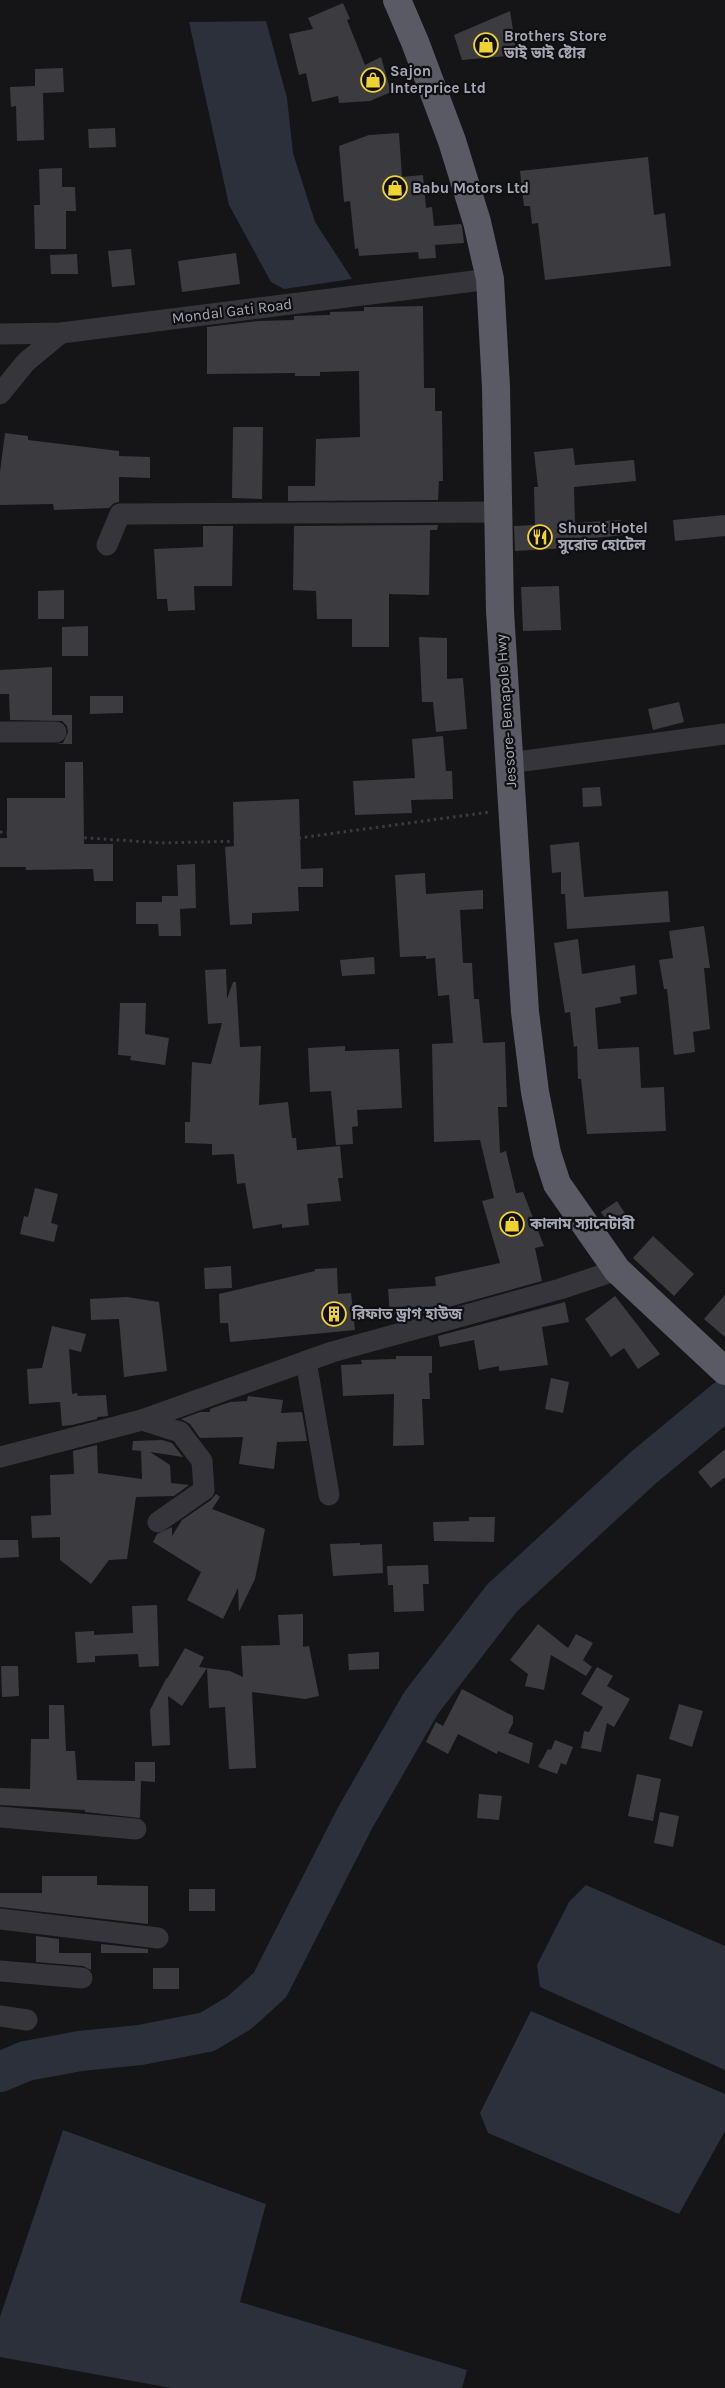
<svg xmlns="http://www.w3.org/2000/svg" width="725" height="2388" viewBox="0 0 725 2388" font-family="Karla,'Noto Sans Bengali',sans-serif">
	<rect width="100%" height="100%" fill="#151416"/>
	<g fill="#2b303a">
		<polygon points="266,21 287,98 293,153 315,222 352,279 284,289 271,282 229,205 189,22"/>
		<polygon points="586,1885 725,1946 725,2070 540,1987 537,1965 569,1902"/>
		<polygon points="531,2011 725,2094 725,2131 679,2214 488,2133 480,2113"/>
		<polygon points="63,2130 266,2204 240,2302 467,2370 462,2388 171,2388 0,2357 0,2317"/>
	</g>
	<g fill="none" stroke-linecap="round" stroke-linejoin="round">
		<polyline stroke="#2b303a" stroke-width="40" points="0,2072 26,2061 80,2051 140,2045 207,2032 239,2013 270,1985 355,1818 421,1703 502,1598 643,1468 725,1400"/>
	</g>
	<g fill="#3c3c40">
		<polygon points="343,3 350,19 347,20 365,65 381,57 391,92 370,101 339,103 338,96 312,102 306,73 299,75 289,34 313,29 308,18"/>
		<polygon points="510,11 517,55 462,60 454,35"/>
		<polygon points="63,68 64,92 43,93 44,140 17,141 16,106 11,107 10,87 35,86 35,69"/>
		<polygon points="115,128 116,147 89,148 88,129"/>
		<polygon points="399,133 402,177 423,175 426,208 432,207 434,226 461,224 462,226 464,243 435,245 436,258 419,259 418,252 359,256 358,248 355,249 350,201 344,202 339,146 369,135"/>
		<polygon points="648,157 654,215 665,213 671,266 545,280 538,223 532,224 530,206 524,206 520,171"/>
		<polygon points="62,168 62,187 75,187 76,211 66,211 66,249 35,249 34,205 40,205 39,169"/>
		<polygon points="131,249 135,285 112,287 108,251"/>
		<polygon points="236,253 240,284 182,292 178,261"/>
		<polygon points="77,254 78,274 51,274 50,255"/>
		<polygon points="423,306 424,388 435,388 435,411 442,411 443,481 439,481 438,500 288,501 288,486 315,486 316,439 360,437 359,371 320,372 320,376 295,376 295,373 207,374 207,327 258,321 294,320 294,316 330,315 330,312 364,311 364,307 371,307"/>
		<polygon points="233,427 263,427 262,499 232,498"/>
		<polygon points="5,433 28,436 28,440 119,451 119,456 150,457 150,478 119,477 119,502 114,503 109,508 54,510 53,504 0,505 0,472"/>
		<polygon points="573,448 575,465 634,460 636,481 574,487 575,523 621,520 623,535 567,541 568,548 515,551 514,526 535,525 534,487 538,487 534,452"/>
		<polygon points="725,515 725,536 675,541 673,520"/>
		<polygon points="438,525 437,530 430,530 429,595 389,594 389,647 352,647 352,619 317,619 316,591 293,590 294,526"/>
		<polygon points="203,526 233,526 232,586 194,586 195,610 168,611 167,599 157,599 154,549 203,547"/>
		<polygon points="559,586 561,630 523,631 521,587"/>
		<polygon points="64,590 64,619 38,619 38,591"/>
		<polygon points="88,626 88,656 62,656 62,627"/>
		<polygon points="419,637 447,638 447,679 463,678 467,729 436,732 433,702 422,702"/>
		<polygon points="52,667 52,715 72,715 72,744 56,744 63,743 68,732 67,726 62,721 10,720 9,694 0,694 0,670"/>
		<polygon points="90,696 123,696 123,713 90,714"/>
		<polygon points="679,702 684,722 653,730 648,709"/>
		<polygon points="443,736 446,771 452,771 453,799 411,800 412,813 355,815 353,781 415,778 412,739"/>
		<polygon points="65,762 83,762 84,844 113,844 113,881 94,881 93,869 26,870 26,867 0,867 0,838 7,838 7,798 65,798"/>
		<polygon points="600,787 602,806 583,807 582,788"/>
		<polygon points="299,799 301,869 323,868 323,887 298,887 299,911 252,913 252,924 230,925 225,847 234,846 233,802"/>
		<polygon points="579,842 584,897 668,891 670,922 567,929 565,894 561,894 561,872 552,873 550,845"/>
		<polygon points="195,864 196,908 180,909 181,936 159,936 158,924 136,924 136,902 162,902 162,896 178,896 177,865"/>
		<polygon points="425,873 426,894 483,890 483,909 460,910 463,963 472,963 474,999 479,999 483,1043 505,1042 507,1107 498,1107 500,1153 506,1151 516,1193 523,1192 544,1246 535,1248 542,1281 427,1313 390,1315 388,1289 436,1286 435,1277 500,1263 482,1201 494,1198 480,1140 434,1142 432,1044 453,1043 449,995 438,996 435,958 426,959 426,956 400,957 395,875"/>
		<polygon points="704,926 710,968 704,968 710,1029 693,1032 695,1052 674,1055 667,989 664,989 659,960 673,958 669,931"/>
		<polygon points="578,939 582,974 635,965 637,994 620,997 621,1003 595,1008 598,1049 639,1047 641,1088 664,1087 666,1131 587,1134 581,1079 578,1079 577,1046 574,1047 570,1012 565,1013 554,943"/>
		<polygon points="374,957 375,974 342,976 340,960"/>
		<polygon points="226,969 227,999 233,982 236,982 240,1047 261,1046 259,1105 288,1102 292,1138 296,1138 297,1150 340,1146 343,1178 338,1178 341,1201 307,1204 309,1225 282,1228 282,1224 253,1229 245,1183 237,1184 234,1154 212,1155 212,1144 185,1143 185,1122 190,1122 192,1062 211,1064 222,1023 208,1024 205,970"/>
		<polygon points="120,1003 146,1003 145,1034 169,1038 165,1065 130,1060 131,1056 118,1055"/>
		<polygon points="345,1046 345,1051 399,1049 402,1108 357,1110 358,1126 352,1127 353,1144 336,1145 331,1091 310,1092 308,1048"/>
		<polygon points="35,1188 58,1194 51,1223 58,1225 54,1242 20,1234 24,1216 28,1217"/>
		<polygon points="617,1201 628,1218 612,1229 601,1212"/>
		<polygon points="653,1236 694,1274 674,1296 633,1258"/>
		<polygon points="231,1266 232,1288 205,1289 204,1268"/>
		<polygon points="337,1268 338,1294 351,1293 355,1330 230,1342 228,1323 220,1323 219,1294 315,1271 315,1269"/>
		<polygon points="725,1295 725,1337 704,1319"/>
		<polygon points="615,1296 660,1354 638,1369 624,1348 611,1357 585,1319"/>
		<polygon points="127,1297 159,1302 167,1371 124,1377 119,1319 91,1320 90,1299"/>
		<polygon points="565,1302 569,1322 542,1327 548,1365 499,1371 499,1366 479,1370 474,1340 440,1347 438,1336"/>
		<polygon points="52,1326 86,1334 81,1352 69,1349 72,1394 77,1393 78,1396 106,1395 108,1416 97,1417 97,1419 72,1425 62,1426 60,1402 29,1404 27,1369 42,1368"/>
		<polygon points="396,1356 432,1356 432,1373 429,1373 430,1399 422,1399 424,1445 393,1446 394,1394 343,1396 341,1365 362,1364 361,1360 396,1359"/>
		<polygon points="551,1378 569,1382 563,1413 545,1409"/>
		<polygon points="248,1396 283,1400 281,1413 302,1412 307,1441 277,1442 274,1469 239,1464 243,1437 200,1438 190,1424 181,1419 200,1412 210,1412 210,1409 230,1402 247,1401"/>
		<polygon points="162,1440 172,1443 183,1457 150,1452 170,1465 171,1483 189,1485 174,1496 136,1497 127,1559 109,1560 91,1584 60,1560 60,1537 32,1538 31,1516 51,1515 50,1475 74,1474 73,1451 97,1445 98,1473 142,1479 141,1451 132,1450 133,1441"/>
		<polygon points="725,1449 725,1477 711,1488 698,1472"/>
		<polygon points="216,1494 220,1497 212,1509 265,1529 255,1579 239,1612 238,1588 223,1619 187,1600 201,1572 153,1542 157,1534 172,1527 172,1536 182,1520 211,1500"/>
		<polygon points="469,1517 495,1517 494,1542 434,1541 433,1522 469,1521"/>
		<polygon points="0,1540 18,1540 19,1557 0,1558"/>
		<polygon points="360,1543 360,1545 382,1544 383,1573 333,1576 330,1544"/>
		<polygon points="428,1565 429,1584 423,1584 424,1611 394,1612 393,1585 388,1585 387,1566"/>
		<polygon points="157,1605 159,1666 139,1667 138,1654 95,1656 95,1662 77,1663 75,1632 94,1631 94,1635 133,1633 132,1606"/>
		<polygon points="303,1614 303,1647 309,1646 319,1696 305,1699 252,1692 256,1768 229,1769 225,1707 209,1708 207,1668 182,1706 168,1696 170,1745 152,1746 150,1710 167,1677 167,1679 185,1648 204,1657 199,1667 230,1671 243,1677 241,1646 280,1645 278,1615"/>
		<polygon points="538,1624 568,1648 576,1634 593,1643 583,1660 592,1667 586,1676 551,1655 544,1690 525,1686 528,1674 510,1660"/>
		<polygon points="379,1652 379,1669 349,1670 348,1654"/>
		<polygon points="1,1666 18,1666 19,1696 2,1697"/>
		<polygon points="597,1667 613,1676 607,1686 630,1699 614,1727 607,1723 601,1752 581,1748 584,1731 589,1732 603,1707 581,1694"/>
		<polygon points="462,1689 513,1716 513,1723 508,1733 533,1743 529,1764 498,1751 497,1754 458,1734 448,1754 426,1742 436,1722 443,1726"/>
		<polygon points="679,1704 703,1711 692,1747 669,1739"/>
		<polygon points="49,1705 64,1705 66,1751 75,1751 77,1780 135,1781 135,1762 155,1762 155,1782 141,1781 140,1818 85,1812 85,1810 0,1805 0,1788 30,1789 31,1739 49,1739"/>
		<polygon points="555,1740 573,1747 566,1765 561,1763 557,1774 538,1767 548,1749 551,1750"/>
		<polygon points="637,1774 661,1779 653,1821 628,1816"/>
		<polygon points="479,1794 502,1796 499,1820 477,1818"/>
		<polygon points="660,1812 679,1816 673,1847 654,1843"/>
		<polygon points="42,1876 97,1876 97,1885 148,1886 148,1924 0,1907 0,1893 42,1893"/>
		<rect x="189" y="1889" width="26" height="22"/>
		<polygon points="36,1936 59,1939 59,1953 91,1953 91,1970 83,1966 36,1962"/>
		<polygon points="101,1944 148,1949 148,1953 101,1953"/>
		<rect x="153" y="1968" width="26" height="21"/>
	</g>
	<g fill="none" stroke-linecap="round" stroke-linejoin="round">
		<polyline stroke="#3b3c42" stroke-width="3" stroke-dasharray="2.5 4" stroke-linecap="butt" points="0,832 162,843 284,840 490,812"/>
		<g stroke="#36353b" stroke-width="21">
			<polyline points="0,334 61,333 490,279"/>
			<polyline points="0,394 26,362 61,333"/>
			<polyline points="107,545 120,514 498,512"/>
			<polyline points="0,732 56,732"/>
			<polyline points="509,763 725,734"/>
			<polyline points="306,1361 329,1495"/>
			<polyline points="142,1420 180,1432 202,1461 204,1490 158,1522"/>
			<polyline points="0,1457 142,1420 332,1352 560,1289 617,1270"/>
			<polyline points="0,1817 136,1829"/>
			<polyline points="0,1919 158,1938"/>
			<polyline points="0,1971 82,1978"/>
			<polyline points="0,2016 27,2020"/>
		</g>
		<polyline stroke="#595a63" stroke-width="28" points="397,0 415,42 452,141 477,222 490,279 496,387 500,611 525,1012 535,1092 547,1153 557,1184 617,1270 725,1371"/>
	</g>
	<defs>
		<g id="shop-ring" transform="scale(1.25)"><circle r="9.5" fill="#100f11" stroke="#f0d332" stroke-width="1.5"/><path d="M-5-2.5h2.3a2.7 3.5 0 0 1 5.4 0H5L5.5 6h-11ZM-1.5-2.5h3a1.5 2.3 0 0 0-3 0Z" fill="#f0d332"/></g>
		<g id="restaurant-ring" transform="scale(1.25)"><circle r="9.5" fill="#100f11" stroke="#f0d332" stroke-width="1.5"/><path d="M-5-6h1v4h1v-4h1v4h1v-4h1v5L-1.5 .5V6h-2V.5L-5-1ZM5-6V6H3V1.5H1.5Q1.5-4 5-6Z" fill="#f0d332"/></g>
		<g id="building-ring" transform="scale(1.25)"><circle r="9.5" fill="#100f11" stroke="#f0d332" stroke-width="1.5"/><path d="M-4-6H4V6H1V3H-1V6H-4ZM-2.5-4.3h1.7v1.8h-1.7ZM.8-4.3h1.7v1.8H.8ZM-2.5-1h1.7V.8h-1.7ZM.8-1h1.7V.8H.8Z" fill="#f0d332"/></g>
	</defs>
	<g fill-rule="evenodd">
		<use href="#shop-ring" x="486" y="45"/>
		<use href="#shop-ring" x="373" y="80"/>
		<use href="#shop-ring" x="395" y="188"/>
		<use href="#restaurant-ring" x="540" y="537"/>
		<use href="#shop-ring" x="512" y="1224"/>
		<use href="#building-ring" x="334" y="1314"/>
	</g>
	<g text-anchor="middle" dominant-baseline="central" stroke-width="4.5" stroke-linejoin="round" paint-order="stroke">
		<g font-size="15" font-weight="bold" fill="#a6a8b6" stroke="#100f11" text-anchor="start">
			<text x="504" y="36">Brothers Store<tspan x="504" dy="17">ভাই ভাই ষ্টোর</tspan></text>
			<text x="390" y="71">Sajon<tspan x="390" dy="17">Interprice Ltd</tspan></text>
			<text x="412" y="188">Babu Motors Ltd</text>
			<text x="558" y="528">Shurot Hotel<tspan x="558" dy="17">সুরোত হোটেল</tspan></text>
			<text x="530" y="1224">কালাম স্যানেটারী</text>
			<text x="352" y="1314">রিফাত ড্রাগ হাউজ</text>
		</g>
		<g font-size="15" fill="#a6a8b6" stroke="#100f11">
			<text transform="translate(232 311) rotate(-7)">Mondal Gati Road</text>
			<text transform="translate(506 711) rotate(-94)">Jessore- Benapole Hwy</text>
		</g>
	</g>
</svg>
